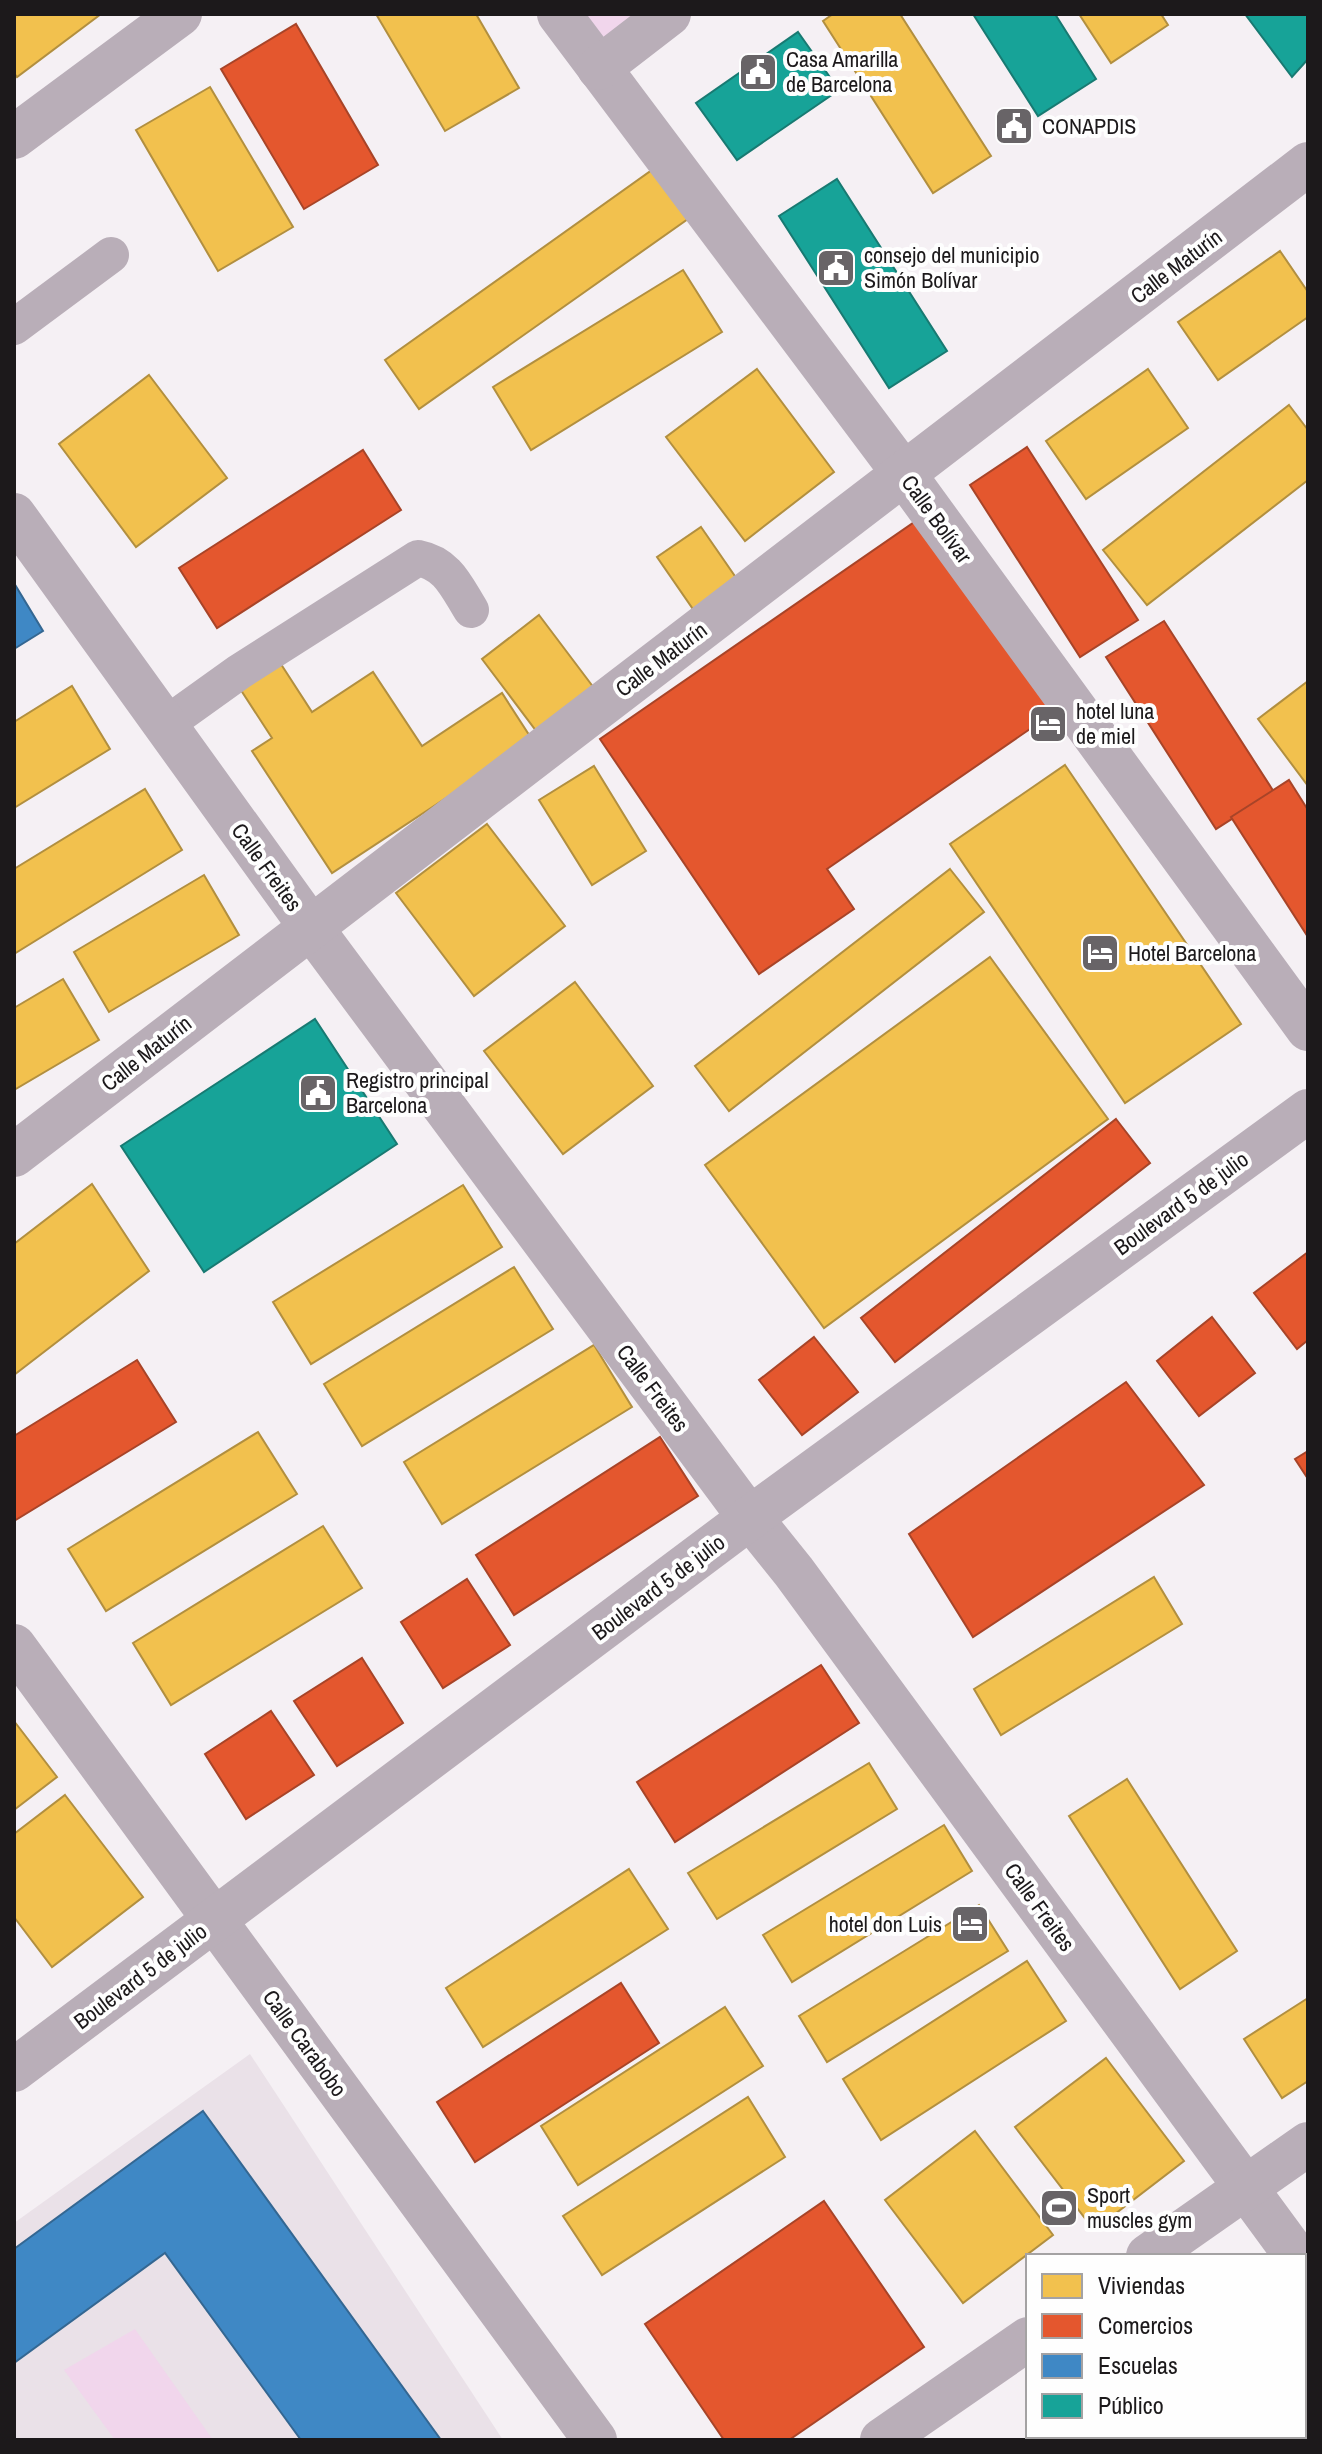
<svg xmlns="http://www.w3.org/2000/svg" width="1322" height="2454" viewBox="0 0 1322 2454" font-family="'Archivo Narrow',sans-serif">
	<rect width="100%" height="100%" fill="#f5f0f4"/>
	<polygon fill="#eae1e8" points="250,2054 503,2440 14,2440 14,2223"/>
	<g fill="#f1d6ec">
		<polygon points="574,14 642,14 599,47"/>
		<polygon points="135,2329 213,2440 115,2440 64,2370"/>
	</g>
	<g fill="#f2c14e" stroke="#b28f3f" stroke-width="2">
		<polygon points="14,14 101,14 17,77 14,73"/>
		<polygon points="376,14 476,14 519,88 445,131"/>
		<polygon points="833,14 900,14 991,156 933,193 823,21"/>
		<polygon points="1079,14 1161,14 1168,25 1111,63"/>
		<polygon points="210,87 293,227 218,271 136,130"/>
		<polygon points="659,165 695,214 419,409 385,360"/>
		<polygon points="1280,251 1308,292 1308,317 1218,380 1178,322"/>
		<polygon points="683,270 722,332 531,450 493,387"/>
		<polygon points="757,369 834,472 745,541 666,437"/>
		<polygon points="1148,369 1188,428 1086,499 1046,441"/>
		<polygon points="149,375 227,478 136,547 59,444"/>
		<polygon points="1289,405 1308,430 1308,480 1147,605 1103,550"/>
		<polygon points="701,527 739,582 695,612 657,557"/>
		<polygon points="539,615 594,688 537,732 482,659"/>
		<polygon points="277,658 312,712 373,672 422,746 502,693 533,741 332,873 252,751 272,738 237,684"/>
		<polygon points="1308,681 1308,786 1258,719"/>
		<polygon points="72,686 110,749 14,808 14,722"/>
		<polygon points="1065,765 1241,1024 1125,1103 950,844"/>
		<polygon points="594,766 646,851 592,885 539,800"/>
		<polygon points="145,789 182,850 14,954 14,869"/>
		<polygon points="487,824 565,926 474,996 396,893"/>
		<polygon points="950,869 984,912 729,1111 695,1066"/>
		<polygon points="204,875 239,935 109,1012 74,952"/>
		<polygon points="990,957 1108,1119 824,1328 705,1165"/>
		<polygon points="63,979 99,1040 14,1090 14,1008"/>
		<polygon points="575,982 653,1086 563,1154 484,1051"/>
		<polygon points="92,1184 149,1271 14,1375 14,1244"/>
		<polygon points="463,1185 502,1247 311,1364 273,1302"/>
		<polygon points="514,1267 553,1329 362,1446 324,1384"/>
		<polygon points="594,1345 632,1407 442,1524 404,1462"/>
		<polygon points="258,1432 297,1494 106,1611 68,1549"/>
		<polygon points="323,1526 362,1588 171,1705 133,1643"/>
		<polygon points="1154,1577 1182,1624 1001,1735 974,1689"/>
		<polygon points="14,1721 57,1777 14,1810"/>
		<polygon points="869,1763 897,1809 717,1919 688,1873"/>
		<polygon points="1127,1779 1237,1951 1180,1989 1069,1816"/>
		<polygon points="65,1795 143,1897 52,1967 14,1917 14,1834"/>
		<polygon points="944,1825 972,1871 792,1982 763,1935"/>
		<polygon points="629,1869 668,1929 483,2047 446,1988"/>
		<polygon points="979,1905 1008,1951 827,2062 799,2016"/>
		<polygon points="1027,1961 1066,2021 881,2140 843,2079"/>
		<polygon points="1308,1998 1308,2081 1282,2098 1244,2039"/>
		<polygon points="725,2007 763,2066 578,2185 541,2126"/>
		<polygon points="1106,2058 1184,2161 1094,2230 1015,2127"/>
		<polygon points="748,2097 785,2157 602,2275 563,2216"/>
		<polygon points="975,2131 1053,2235 963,2303 885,2200"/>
		<polygon points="1308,2402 1308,2440 1229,2440 1237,2436 1304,2436 1304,2404"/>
	</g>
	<g fill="#e4572e" stroke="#a84428" stroke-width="2">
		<polygon points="296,24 378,165 304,209 221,69"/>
		<polygon points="1027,447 1138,620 1080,657 970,485"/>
		<polygon points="363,450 401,510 217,628 179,568"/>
		<polygon points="926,514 1059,709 827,869 854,909 759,974 600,739"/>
		<polygon points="1164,621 1274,792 1216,829 1106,657"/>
		<polygon points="1289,780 1308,810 1308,937 1231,817"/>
		<polygon points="1116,1119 1150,1163 895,1362 861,1318"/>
		<polygon points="1308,1252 1308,1340 1297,1349 1254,1293"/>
		<polygon points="1212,1317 1255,1373 1199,1416 1157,1361"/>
		<polygon points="814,1337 858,1392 802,1435 759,1380"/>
		<polygon points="137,1360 176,1422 14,1521 14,1436"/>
		<polygon points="1126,1382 1204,1485 973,1637 909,1534"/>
		<polygon points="660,1437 698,1496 514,1615 476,1555"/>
		<polygon points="1308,1451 1308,1479 1295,1459"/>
		<polygon points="467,1579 510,1645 443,1688 401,1622"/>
		<polygon points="362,1658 403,1723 337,1766 294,1701"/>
		<polygon points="821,1665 859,1723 675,1842 637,1782"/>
		<polygon points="271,1711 314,1775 246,1819 205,1754"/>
		<polygon points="621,1983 659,2043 475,2162 437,2102"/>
		<polygon points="824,2201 924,2347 789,2440 724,2440 645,2324"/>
	</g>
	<g fill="#3f88c5" stroke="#346792" stroke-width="2">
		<polygon points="14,583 43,631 14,649"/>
		<polygon points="203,2111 441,2440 301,2440 165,2253 14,2363 14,2249"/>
	</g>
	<g fill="#17a398" stroke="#187a72" stroke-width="2">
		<polygon points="973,14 1055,14 1096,79 1038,116"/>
		<polygon points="1245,14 1308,14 1308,59 1292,77"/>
		<polygon points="798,32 839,90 737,160 696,103"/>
		<polygon points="837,179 947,351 889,388 779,216"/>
		<polygon points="315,1019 397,1144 204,1272 121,1146"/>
	</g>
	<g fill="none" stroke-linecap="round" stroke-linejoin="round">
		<g stroke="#b9aeb8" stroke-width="36">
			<polyline points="14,327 111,255"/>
			<path d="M165,725L239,672L418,558C448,564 456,586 471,610"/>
		</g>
		<g stroke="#b9aeb8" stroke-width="44">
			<polyline points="559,14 904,474 1308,1029"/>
			<polyline points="599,68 669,14"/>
			<polyline points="14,137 180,14"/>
			<polyline points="14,515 310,926 737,1501 794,1572 1296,2256"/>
			<polyline points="14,1155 1308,164"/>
			<polyline points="14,1646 595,2440"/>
			<polyline points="14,2070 751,1517 1308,1111"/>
			<polyline points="1148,2256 1308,2144"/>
			<polyline points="882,2440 1028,2339"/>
		</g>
	</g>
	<defs>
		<g id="civic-square" transform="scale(2)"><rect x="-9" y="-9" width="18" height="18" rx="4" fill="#686467" stroke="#fefefe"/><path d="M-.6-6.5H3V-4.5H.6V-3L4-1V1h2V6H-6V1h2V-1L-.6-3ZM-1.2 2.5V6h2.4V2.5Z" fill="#fff"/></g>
		<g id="hotel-square" transform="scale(2)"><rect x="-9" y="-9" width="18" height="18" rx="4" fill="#686467" stroke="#fefefe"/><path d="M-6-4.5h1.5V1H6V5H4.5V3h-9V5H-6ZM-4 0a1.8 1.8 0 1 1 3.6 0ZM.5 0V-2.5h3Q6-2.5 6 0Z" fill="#fff"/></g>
		<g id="stadium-square" transform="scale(2)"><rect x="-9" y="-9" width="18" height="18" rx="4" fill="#686467" stroke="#fefefe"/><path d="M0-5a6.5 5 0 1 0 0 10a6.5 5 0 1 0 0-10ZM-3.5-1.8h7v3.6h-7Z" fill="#fff"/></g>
	</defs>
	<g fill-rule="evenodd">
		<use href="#civic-square" x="758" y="72"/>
		<use href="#civic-square" x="1014" y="126"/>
		<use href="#civic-square" x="836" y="268"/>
		<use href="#hotel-square" x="1048" y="724"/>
		<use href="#hotel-square" x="1100" y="953"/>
		<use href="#civic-square" x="318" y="1093"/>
		<use href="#hotel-square" x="970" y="1924"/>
		<use href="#stadium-square" x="1059" y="2208"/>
	</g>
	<g text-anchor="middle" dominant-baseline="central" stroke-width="8" stroke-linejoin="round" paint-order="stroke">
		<g font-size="22" fill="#1c191b" stroke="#fefefe" text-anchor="start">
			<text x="786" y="59">Casa Amarilla<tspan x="786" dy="25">de Barcelona</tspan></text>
			<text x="1042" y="126">CONAPDIS</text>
			<text x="864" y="255">consejo del municipio<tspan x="864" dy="25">Simón Bolívar</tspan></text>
			<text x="1076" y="711">hotel luna<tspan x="1076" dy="25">de miel</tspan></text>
			<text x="1128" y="953">Hotel Barcelona</text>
			<text x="346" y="1080">Registro principal<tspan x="346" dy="25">Barcelona</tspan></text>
			<text x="942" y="1924" text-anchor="end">hotel don Luis</text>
			<text x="1087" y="2195">Sport<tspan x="1087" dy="25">muscles gym</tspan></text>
		</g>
		<g font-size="22" fill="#1c191b" stroke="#fefefe">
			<text transform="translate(1176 266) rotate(-37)">Calle Maturín</text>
			<text transform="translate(937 519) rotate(54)">Calle Bolívar</text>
			<text transform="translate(661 659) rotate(-37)">Calle Maturín</text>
			<text transform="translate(267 867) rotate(54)">Calle Freites</text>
			<text transform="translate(146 1053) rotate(-38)">Calle Maturín</text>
			<text transform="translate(1181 1203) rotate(-36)">Boulevard 5 de julio</text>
			<text transform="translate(653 1388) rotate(53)">Calle Freites</text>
			<text transform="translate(658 1587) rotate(-37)">Boulevard 5 de julio</text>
			<text transform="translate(1040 1907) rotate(54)">Calle Freites</text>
			<text transform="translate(140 1976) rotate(-37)">Boulevard 5 de julio</text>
			<text transform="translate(305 2043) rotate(54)">Calle Carabobo</text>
		</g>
	</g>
	<rect width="1322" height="2454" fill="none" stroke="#1c191b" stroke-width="32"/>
	<rect x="1026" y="2254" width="280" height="184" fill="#fefefe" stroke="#a4a2a3" stroke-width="2"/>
	<rect x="1042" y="2274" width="40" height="24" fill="#f2c14e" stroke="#a4a2a3" stroke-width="2"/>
	<text x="1098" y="2294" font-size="24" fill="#1c191b">Viviendas</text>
	<rect x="1042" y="2314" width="40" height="24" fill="#e4572e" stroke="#a4a2a3" stroke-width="2"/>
	<text x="1098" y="2334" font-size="24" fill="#1c191b">Comercios</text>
	<rect x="1042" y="2354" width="40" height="24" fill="#3f88c5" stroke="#a4a2a3" stroke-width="2"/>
	<text x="1098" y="2374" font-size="24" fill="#1c191b">Escuelas</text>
	<rect x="1042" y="2394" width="40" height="24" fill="#17a398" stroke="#a4a2a3" stroke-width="2"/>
	<text x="1098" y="2414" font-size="24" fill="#1c191b">Público</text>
</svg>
